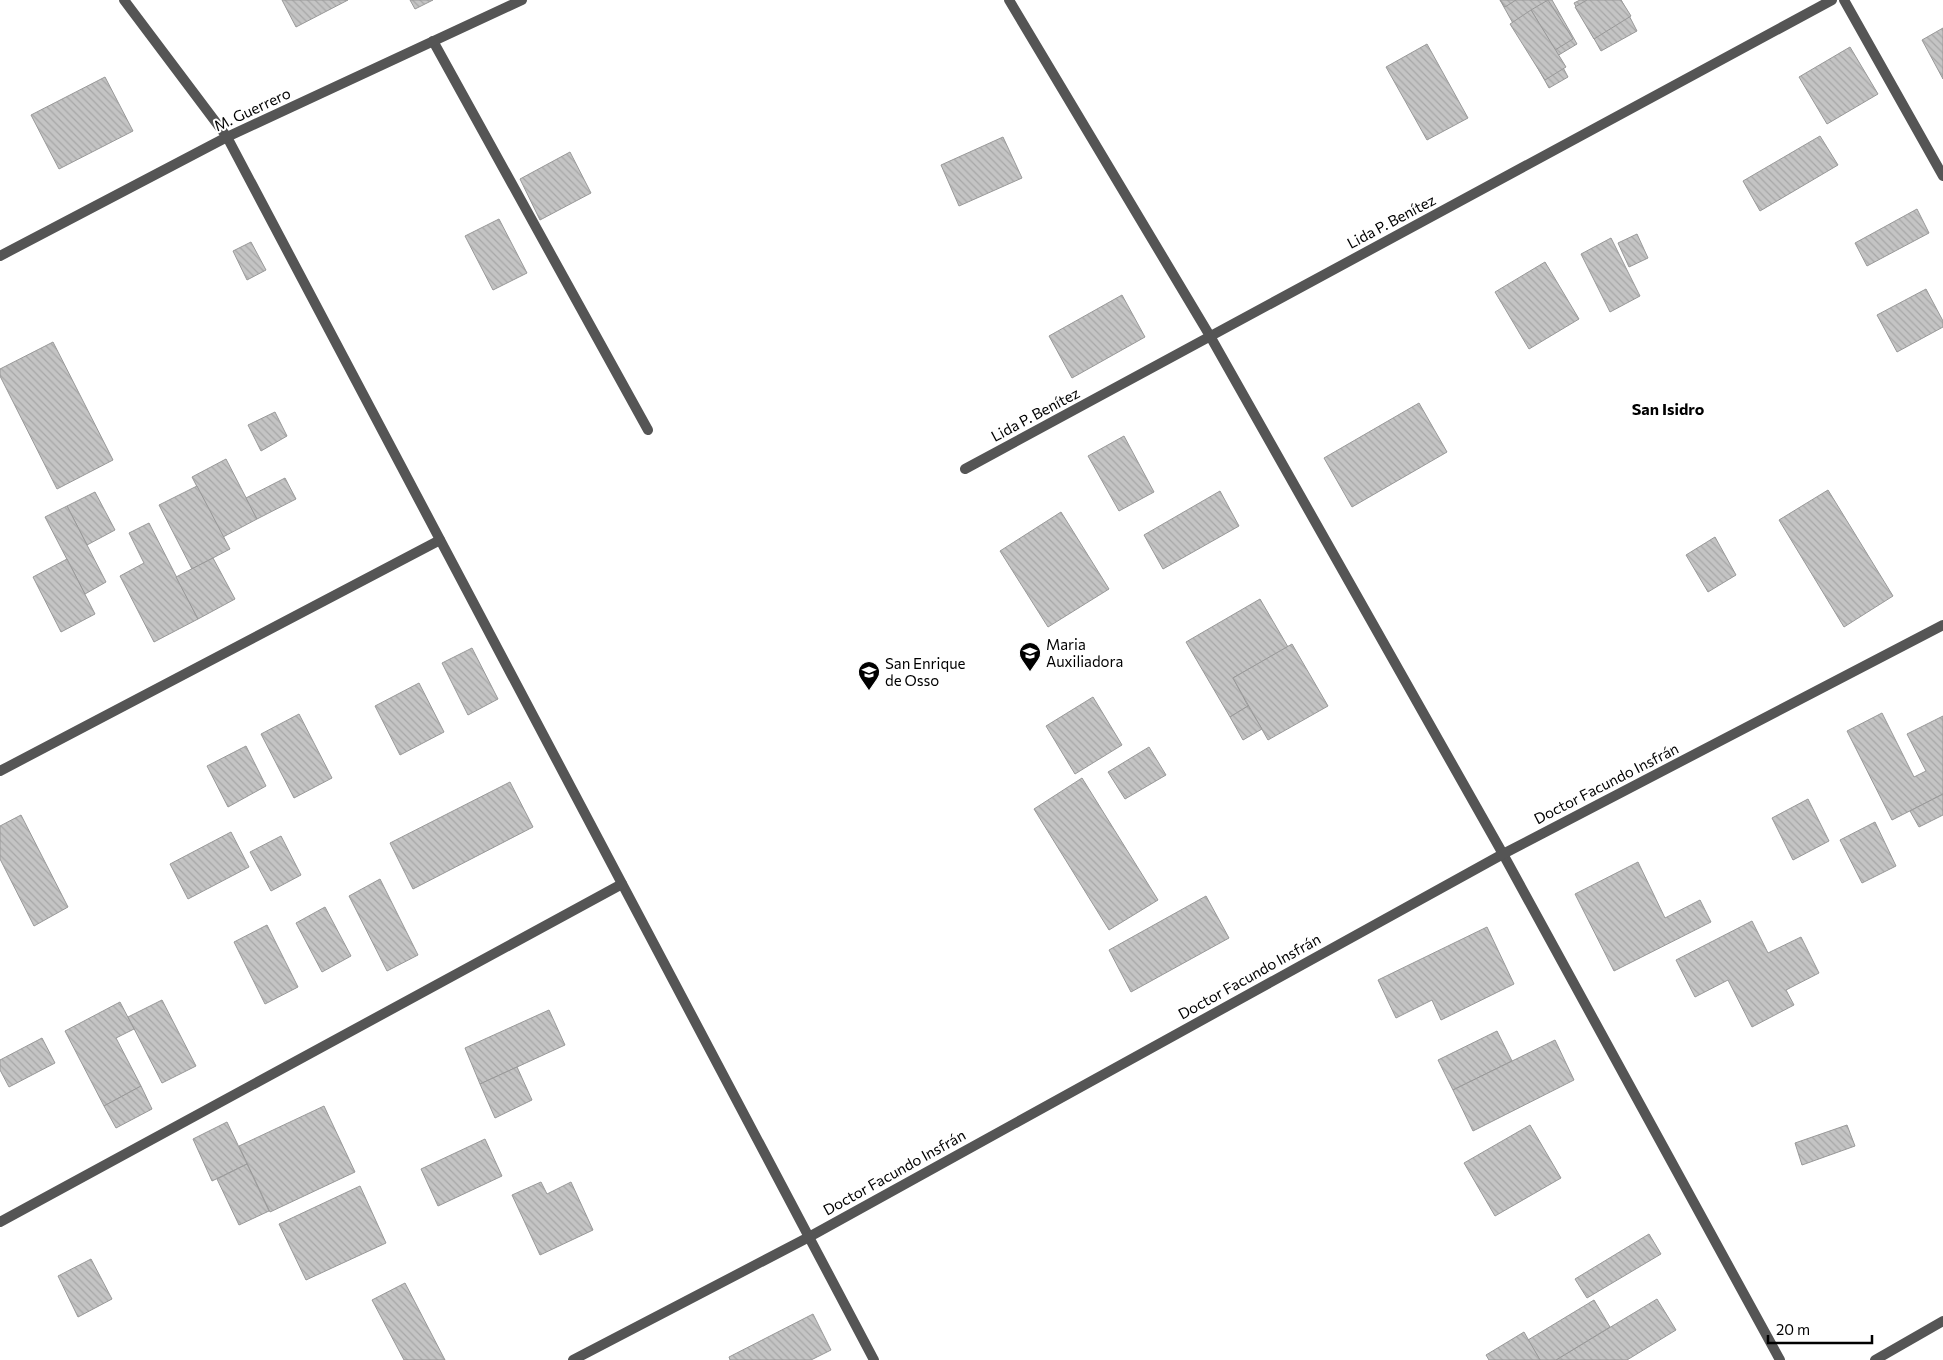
<svg xmlns="http://www.w3.org/2000/svg" width="1943" height="1360" viewBox="0 0 1943 1360" font-family="Commissioner,sans-serif">
	<defs>
		<pattern id="building-back-hatch" width="6" height="6" patternUnits="userSpaceOnUse" patternTransform="scale(1.25)"><rect width="6" height="6" fill="#c4c4c4"/><path d="M-1 5l2 2M0 0l6 6M5-1l2 2" fill="none" stroke="#a7a7a7"/></pattern>
	</defs>
	<rect width="100%" height="100%" fill="#fff"/>
	<g fill="url(#building-back-hatch)" stroke="#999">
		<polygon points="282,0 348,0 296,27"/>
		<polygon points="410,0 433,0 415,9"/>
		<polygon points="1500,0 1552,0 1577,44 1557,56 1568,77 1549,88"/>
		<polygon points="1500,0 1516,0 1505,7"/>
		<polygon points="1548,0 1573,39 1555,50 1531,10"/>
		<polygon points="1580,0 1621,0 1637,31 1601,51 1574,3"/>
		<polygon points="1587,0 1621,0 1631,16 1594,39 1575,7"/>
		<polygon points="1531,10 1566,67 1545,80 1510,24"/>
		<polygon points="1943,28 1943,79 1922,40"/>
		<polygon points="1427,44 1468,118 1427,140 1386,67"/>
		<polygon points="1850,47 1878,94 1827,124 1799,77"/>
		<polygon points="105,77 133,131 59,169 31,115"/>
		<polygon points="1820,136 1838,165 1760,211 1743,181"/>
		<polygon points="1003,137 1022,178 959,206 941,165"/>
		<polygon points="570,152 591,193 540,220 520,179"/>
		<polygon points="1917,209 1929,233 1867,266 1855,243"/>
		<polygon points="499,219 527,273 493,290 465,236"/>
		<polygon points="1637,234 1648,258 1629,267 1618,243"/>
		<polygon points="1611,238 1640,296 1610,312 1581,254"/>
		<polygon points="251,242 266,270 247,280 233,251"/>
		<polygon points="1545,262 1579,319 1529,349 1495,292"/>
		<polygon points="1926,289 1943,321 1943,327 1897,352 1877,315"/>
		<polygon points="1122,295 1145,337 1072,378 1049,336"/>
		<polygon points="53,342 113,460 57,489 0,376 0,369"/>
		<polygon points="1419,403 1447,452 1352,507 1324,458"/>
		<polygon points="275,412 287,436 261,451 248,425"/>
		<polygon points="1124,436 1154,492 1119,511 1088,456"/>
		<polygon points="226,459 257,519 223,537 192,477"/>
		<polygon points="285,478 296,499 257,519 246,498"/>
		<polygon points="197,486 230,549 192,569 159,505"/>
		<polygon points="1828,490 1893,596 1844,627 1779,520"/>
		<polygon points="1220,491 1239,526 1163,569 1144,535"/>
		<polygon points="95,492 115,530 87,545 67,506"/>
		<polygon points="67,506 106,582 85,594 45,517"/>
		<polygon points="1061,512 1109,589 1048,627 1000,551"/>
		<polygon points="149,523 198,619 154,642 120,576 144,563 129,533"/>
		<polygon points="1715,537 1736,575 1708,592 1686,555"/>
		<polygon points="213,558 235,599 198,619 176,577"/>
		<polygon points="67,559 95,614 61,632 33,577"/>
		<polygon points="1260,599 1288,647 1233,678 1248,706 1230,717 1186,642"/>
		<polygon points="1292,644 1328,706 1268,740 1233,678"/>
		<polygon points="472,648 498,699 468,715 442,663"/>
		<polygon points="419,683 444,732 400,755 375,706"/>
		<polygon points="1093,697 1122,745 1075,774 1046,726"/>
		<polygon points="1248,706 1262,729 1243,740 1230,717"/>
		<polygon points="1882,713 1914,777 1926,771 1907,734 1943,716 1943,794 1892,820 1847,731"/>
		<polygon points="299,714 332,778 294,798 261,734"/>
		<polygon points="246,746 266,786 228,807 207,766"/>
		<polygon points="1149,747 1166,775 1125,799 1108,772"/>
		<polygon points="1082,778 1158,900 1109,930 1034,809"/>
		<polygon points="510,782 533,827 413,889 390,843"/>
		<polygon points="1943,794 1943,815 1919,827 1910,811"/>
		<polygon points="1808,799 1829,841 1793,860 1772,818"/>
		<polygon points="21,815 68,907 34,926 0,859 0,826"/>
		<polygon points="1875,822 1896,866 1862,883 1840,840"/>
		<polygon points="231,832 249,867 188,899 170,864"/>
		<polygon points="281,836 301,875 271,891 250,852"/>
		<polygon points="1638,862 1665,918 1700,900 1711,922 1614,971 1575,894"/>
		<polygon points="380,879 418,955 387,971 349,896"/>
		<polygon points="1206,896 1229,938 1131,992 1109,950"/>
		<polygon points="325,907 351,956 322,972 296,923"/>
		<polygon points="1752,921 1768,953 1801,937 1819,973 1786,990 1794,1005 1752,1027 1728,980 1695,997 1676,960"/>
		<polygon points="267,925 298,987 265,1004 234,942"/>
		<polygon points="1487,927 1514,984 1441,1020 1432,1000 1396,1018 1378,980"/>
		<polygon points="162,1000 196,1066 162,1083 128,1017"/>
		<polygon points="120,1002 134,1029 116,1038 141,1086 104,1106 65,1031"/>
		<polygon points="549,1010 565,1045 480,1084 465,1048"/>
		<polygon points="1497,1031 1512,1061 1453,1090 1438,1060"/>
		<polygon points="42,1038 55,1063 9,1087 0,1070 0,1060"/>
		<polygon points="1555,1040 1574,1080 1473,1131 1453,1090"/>
		<polygon points="517,1067 532,1100 495,1118 480,1084"/>
		<polygon points="141,1086 152,1109 116,1128 104,1106"/>
		<polygon points="324,1106 355,1172 270,1212 239,1146"/>
		<polygon points="227,1122 247,1164 212,1181 193,1139"/>
		<polygon points="1530,1125 1561,1178 1495,1216 1464,1163"/>
		<polygon points="1847,1125 1855,1146 1802,1165 1795,1143"/>
		<polygon points="485,1139 502,1176 438,1206 421,1169"/>
		<polygon points="247,1164 269,1211 239,1225 217,1179"/>
		<polygon points="541,1182 547,1194 571,1182 593,1230 540,1255 512,1195"/>
		<polygon points="360,1186 386,1243 306,1280 279,1224"/>
		<polygon points="1649,1234 1661,1254 1587,1298 1575,1279"/>
		<polygon points="91,1259 112,1299 78,1317 58,1276"/>
		<polygon points="405,1283 445,1360 404,1360 372,1300"/>
		<polygon points="1657,1299 1676,1330 1627,1360 1556,1360"/>
		<polygon points="1594,1300 1610,1327 1556,1360 1540,1360 1528,1340"/>
		<polygon points="813,1314 831,1350 811,1360 730,1360 729,1357"/>
		<polygon points="1524,1332 1540,1360 1489,1360 1486,1355"/>
	</g>
	<g fill="none" stroke-linecap="round" stroke-linejoin="round">
		<polyline stroke="#555" stroke-width="10" points="433,41 648,430"/>
		<g stroke="#555" stroke-width="10">
			<polyline points="124,0 227,137 874,1360"/>
			<polyline points="1009,0 1210,336 1503,854 1780,1360"/>
			<polyline points="1844,0 1943,176"/>
			<polyline points="0,256 227,137 522,0"/>
			<polyline points="965,469 1832,0"/>
			<polyline points="0,771 440,540"/>
			<polyline points="0,1222 622,884"/>
			<polyline points="573,1360 809,1237 1503,854 1943,625"/>
			<polyline points="1875,1360 1943,1321"/>
		</g>
	</g>
	<defs>
		<g id="school-pin" transform="scale(1.125)"><path d="M0 17L-7.5 6A9.5 9.5 0 1 1 7.5 6Z" fill="#000" stroke="#fff"/><path d="M0-5L7-2L0 1L-7-2ZM-4 1L0 2.5L4 1V4Q0 6-4 4Z" fill="#fff"/></g>
	</defs>
	<g fill-rule="evenodd">
		<use href="#school-pin" x="1030" y="653"/>
		<use href="#school-pin" x="869" y="672"/>
	</g>
	<g text-anchor="middle" dominant-baseline="central" stroke-width="4" stroke-linejoin="round" paint-order="stroke">
		<g font-size="15" fill="#000" stroke="#fff">
			<text transform="translate(252 109) rotate(-25)">M. Guerrero</text>
			<text transform="translate(1391 221) rotate(-28)">Lida P. Benítez</text>
			<text transform="translate(1035 414) rotate(-28)">Lida P. Benítez</text>
			<text transform="translate(1606 783) rotate(-27)">Doctor Facundo Insfrán</text>
			<text transform="translate(1249 976) rotate(-29)">Doctor Facundo Insfrán</text>
			<text transform="translate(894 1172) rotate(-29)">Doctor Facundo Insfrán</text>
		</g>
		<g font-size="15" fill="#000" stroke="#fff" text-anchor="start">
			<text x="1046" y="644">Maria<tspan x="1046" dy="17">Auxiliadora</tspan></text>
			<text x="885" y="663">San Enrique<tspan x="885" dy="17">de Osso</tspan></text>
		</g>
		<g font-size="16" font-weight="bold" fill="#000" stroke="#fff">
			<text x="1668" y="408">San Isidro</text>
		</g>
	</g>
	<path d="M1768 1335v8h104v-8" fill="none" stroke="#000000" stroke-width="2.5"/>
	<text x="1776" y="1335" font-size="15" fill="#000000" stroke="#ffffff" stroke-width="4" paint-order="stroke">20 m</text>
</svg>
